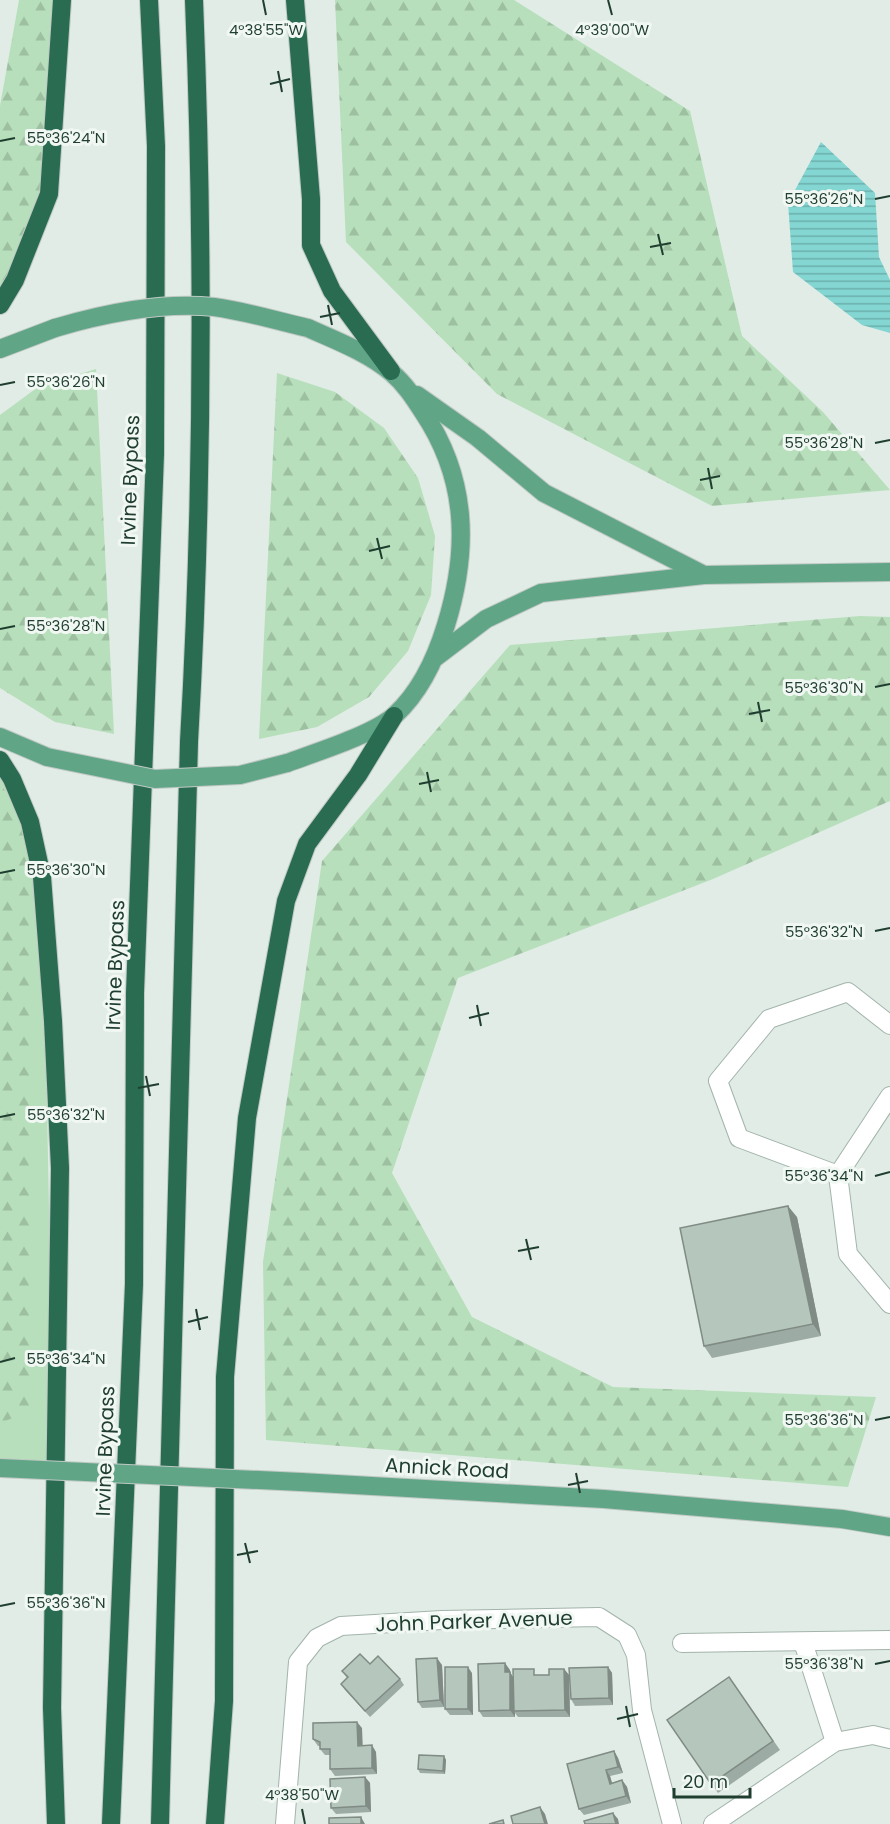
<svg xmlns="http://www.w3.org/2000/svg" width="890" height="1824" viewBox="0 0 890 1824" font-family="Poppins,sans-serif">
	<defs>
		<pattern id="forest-firs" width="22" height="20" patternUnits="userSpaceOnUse" patternTransform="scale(1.5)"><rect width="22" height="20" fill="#b7dfbb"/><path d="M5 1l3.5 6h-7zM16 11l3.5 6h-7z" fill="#9dc0a1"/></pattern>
		<pattern id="water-rules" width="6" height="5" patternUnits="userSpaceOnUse" patternTransform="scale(1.5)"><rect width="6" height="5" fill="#84d6d3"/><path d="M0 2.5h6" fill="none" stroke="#6bafac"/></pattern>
	</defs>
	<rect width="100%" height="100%" fill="#e0ece5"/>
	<polygon fill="#b7dfbb" points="0,764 43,899 54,1470 0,1469"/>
	<g fill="url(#forest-firs)">
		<polygon points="19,0 59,0 47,192 28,240 0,290 0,106"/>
		<polygon points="335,0 514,0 690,111 742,336 823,412 890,490 712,506 497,394 346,242"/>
		<polygon points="96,369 114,734 55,722 0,688 0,415 38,387"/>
		<polygon points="277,373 335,392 384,428 418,478 435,536 431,595 408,651 369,697 317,727 259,739"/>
		<polygon points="860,616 890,617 890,801 713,879 458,978 392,1173 472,1317 613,1387 876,1397 848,1487 266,1440 263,1262 322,861 510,645"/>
		<polygon points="0,782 34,843 33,1410 0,1423"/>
	</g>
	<polygon fill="url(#water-rules)" points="821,142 875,193 879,257 890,280 890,333 862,325 793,272 788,203"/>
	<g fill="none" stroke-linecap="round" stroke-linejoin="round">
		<g stroke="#a2b4ab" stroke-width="20">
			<g id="minor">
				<polyline points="890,1096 838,1175 848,1254 890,1304"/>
				<polyline points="838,1175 739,1138 718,1081 769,1019 848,992 890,1025"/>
				<polyline points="803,1642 835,1742"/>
				<polyline points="682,1643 889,1640"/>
				<polyline points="285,1824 298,1662 317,1638 341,1626 442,1620 599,1617 627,1635 636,1655 642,1710 672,1824"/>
				<polyline points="713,1824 835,1742 873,1735 890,1739"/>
			</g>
		</g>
		<g stroke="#c0c9c5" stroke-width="20">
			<g id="major">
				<polyline points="0,349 55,328"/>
				<polyline points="417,395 478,438 544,493 704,575"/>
				<polyline points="436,657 486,619 541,593 704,575 890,572"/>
				<polyline points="0,737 47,757"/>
				<path d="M287,763C314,753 375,734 395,715C421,691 436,658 446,625C469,550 468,479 423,412C414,398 405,384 392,373C369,353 335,340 308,328"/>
				<polyline points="301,1482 604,1499 842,1519 890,1527"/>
			</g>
		</g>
		<g stroke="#c0c9c5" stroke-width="20">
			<g id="highway">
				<polyline points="295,0 311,199 311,245 332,291 391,371"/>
				<polyline points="0,305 15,280 49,194 62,0"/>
				<polyline points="0,760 12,779 30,822 42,877 53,1021 60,1168 52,1708 56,1824"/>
				<polyline points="111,1824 134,1284 135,993 155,454 156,146 149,0"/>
				<path d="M160,1824L189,742C203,495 204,247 194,0"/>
				<polyline points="215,1824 224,1701 225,1377 247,1118 286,901 307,844 358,775 394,716"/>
			</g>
		</g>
		<use href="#minor" stroke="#fff" stroke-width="18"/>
		<use href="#major" stroke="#61a587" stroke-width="18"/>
		<use href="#highway" stroke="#296c52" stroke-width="18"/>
		<g stroke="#c0c9c5" stroke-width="20" stroke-linecap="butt">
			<g id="major-bridge">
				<path d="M55,328C106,313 160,302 214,307C245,311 277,321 308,328"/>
				<polyline points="47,757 155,779 240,775 287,763"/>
				<polyline points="0,1468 301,1482"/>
			</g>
		</g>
		<use href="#major-bridge" stroke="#61a587" stroke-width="18"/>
	</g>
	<g fill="#9caba3">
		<polygon points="797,1217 821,1336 712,1358 704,1346"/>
		<polygon points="370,1664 400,1679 404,1685 370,1717 345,1690 341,1684 347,1678 342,1671"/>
		<polygon points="442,1665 444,1707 422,1708 418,1702"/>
		<polygon points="608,1667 612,1673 613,1705 575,1706 571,1699"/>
		<polygon points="564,1669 569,1675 570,1717 518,1717 515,1713 515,1717 483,1717 479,1711 510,1670 510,1672 513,1677 549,1675"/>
		<polygon points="472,1673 473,1715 450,1715 445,1709"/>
		<polygon points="729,1677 780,1750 718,1793 667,1720"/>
		<polygon points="362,1728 362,1746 376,1752 377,1774 335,1776 330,1769 330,1755 325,1755 320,1749 320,1746 318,1746 313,1739"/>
		<polygon points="614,1751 618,1758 623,1773 610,1776 612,1783 622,1780 627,1787 631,1803 584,1815 579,1809"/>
		<polygon points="444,1756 446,1760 445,1774 420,1773 418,1769"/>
		<polygon points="365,1777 370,1783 371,1812 336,1814 331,1808"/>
	</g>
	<g fill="#7f8b84">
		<polygon points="788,1206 797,1217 821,1336 813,1324"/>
		<polygon points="437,1658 442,1665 444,1707 440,1700"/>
		<polygon points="505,1663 510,1670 510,1679 505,1672"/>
		<polygon points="468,1667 472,1673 473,1715 468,1709"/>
		<polygon points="608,1667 612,1673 613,1705 609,1698"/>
		<polygon points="564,1669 569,1675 570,1717 565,1710"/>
		<polygon points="510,1672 514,1679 514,1711 515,1713 515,1717 510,1710"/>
		<polygon points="357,1722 362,1728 363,1752 358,1746"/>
		<polygon points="372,1745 376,1752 377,1774 372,1768"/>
		<polygon points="614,1751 618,1758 623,1773 618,1767"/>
		<polygon points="444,1756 446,1760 445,1774 443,1771"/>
		<polygon points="606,1770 610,1776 614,1790 610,1784"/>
		<polygon points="365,1777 370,1783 371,1812 366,1806"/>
		<polygon points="622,1780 627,1787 631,1803 626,1796"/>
		<polygon points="540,1807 545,1814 548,1824 545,1824"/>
		<polygon points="613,1813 618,1819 619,1824 616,1824"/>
		<polygon points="361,1817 365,1824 361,1824"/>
	</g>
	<g fill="#b5c7bd" stroke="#7f8b84" stroke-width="1.5">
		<polygon points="788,1206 813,1324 704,1346 680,1228"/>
		<polygon points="360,1654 370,1664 378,1656 400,1679 365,1711 341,1684 348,1677 342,1671"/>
		<polygon points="437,1658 440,1700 418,1702 416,1659"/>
		<polygon points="505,1663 505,1672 510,1672 510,1710 479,1711 478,1664"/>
		<rect x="445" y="1667" width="23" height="42"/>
		<polygon points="608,1667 609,1698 571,1699 569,1668"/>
		<polygon points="513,1669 534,1669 534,1675 549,1675 549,1669 564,1669 565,1710 514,1711"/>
		<polygon points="729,1677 773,1741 711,1784 667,1720"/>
		<polygon points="357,1722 358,1746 372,1745 372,1768 330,1769 330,1749 320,1749 320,1742 313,1739 313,1723"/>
		<polygon points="614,1751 618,1767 606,1770 610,1784 622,1780 626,1796 579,1809 567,1764"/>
		<polygon points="419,1755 444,1756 443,1771 418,1769"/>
		<polygon points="365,1777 366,1806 331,1808 330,1779"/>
		<polygon points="540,1807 545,1824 513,1824 511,1816"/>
		<polygon points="613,1813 616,1824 585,1824 584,1821"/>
		<polygon points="361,1817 361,1824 329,1824 329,1818"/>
		<polygon points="503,1820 504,1824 489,1824"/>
	</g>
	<path fill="none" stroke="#1f3e30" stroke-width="2" d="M263,0L266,15M608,0L612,15M278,71L282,92M270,84L290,79M0,141L15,138M875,199L890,196M658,234L663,255M650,247L671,243M328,305L332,325M320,317L340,313M0,385L15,382M875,443L890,440M708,468L712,489M700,480L720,476M377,538L382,559M369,551L390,546M0,629L15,626M875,687L890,684M758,702L762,722M749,714L770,710M427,772L431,792M419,784L439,780M0,873L15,870M875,931L890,928M477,1005L481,1026M469,1018L489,1013M146,1076L150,1096M138,1088L159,1084M0,1117L15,1114M875,1176L890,1172M526,1239L531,1260M518,1251L539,1247M196,1309L200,1330M188,1322L208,1317M0,1362L15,1358M875,1420L890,1417M576,1473L580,1493M568,1485L588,1481M245,1543L250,1563M237,1555L258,1551M0,1606L15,1603M875,1664L890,1661M626,1706L630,1727M617,1719L638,1714M302,1809L305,1824"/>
	<g text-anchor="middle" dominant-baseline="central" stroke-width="6" stroke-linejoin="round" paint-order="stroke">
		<g font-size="20" fill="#1f3e30" stroke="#f1f8f3">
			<text transform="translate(130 480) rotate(-88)">Irvine Bypass</text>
			<text transform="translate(115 965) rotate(-88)">Irvine Bypass</text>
			<text transform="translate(105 1451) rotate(-88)">Irvine Bypass</text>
			<text transform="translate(447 1468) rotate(3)">Annick Road</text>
			<text transform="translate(474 1621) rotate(-2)">John Parker Avenue</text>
		</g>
	</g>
	<g font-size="15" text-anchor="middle" fill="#1f3e30" stroke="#f1f8f3" stroke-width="6" stroke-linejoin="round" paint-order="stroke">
		<text x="266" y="35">4°38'55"W</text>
		<text x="612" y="35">4°39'00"W</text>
		<text x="66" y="143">55°36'24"N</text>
		<text x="824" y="204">55°36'26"N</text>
		<text x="66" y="387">55°36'26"N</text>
		<text x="824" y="448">55°36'28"N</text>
		<text x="66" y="631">55°36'28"N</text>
		<text x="824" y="693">55°36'30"N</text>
		<text x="66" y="875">55°36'30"N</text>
		<text x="824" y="937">55°36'32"N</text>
		<text x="66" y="1120">55°36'32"N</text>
		<text x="824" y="1181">55°36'34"N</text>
		<text x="66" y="1364">55°36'34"N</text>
		<text x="824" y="1425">55°36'36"N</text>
		<text x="66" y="1608">55°36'36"N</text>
		<text x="824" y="1669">55°36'38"N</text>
		<text x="302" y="1800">4°38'50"W</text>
	</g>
	<path d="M674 1788v9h76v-9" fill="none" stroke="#1f3e30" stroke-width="3"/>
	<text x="683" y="1788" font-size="18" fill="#1f3e30" stroke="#f1f8f3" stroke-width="4.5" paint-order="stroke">20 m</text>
</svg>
